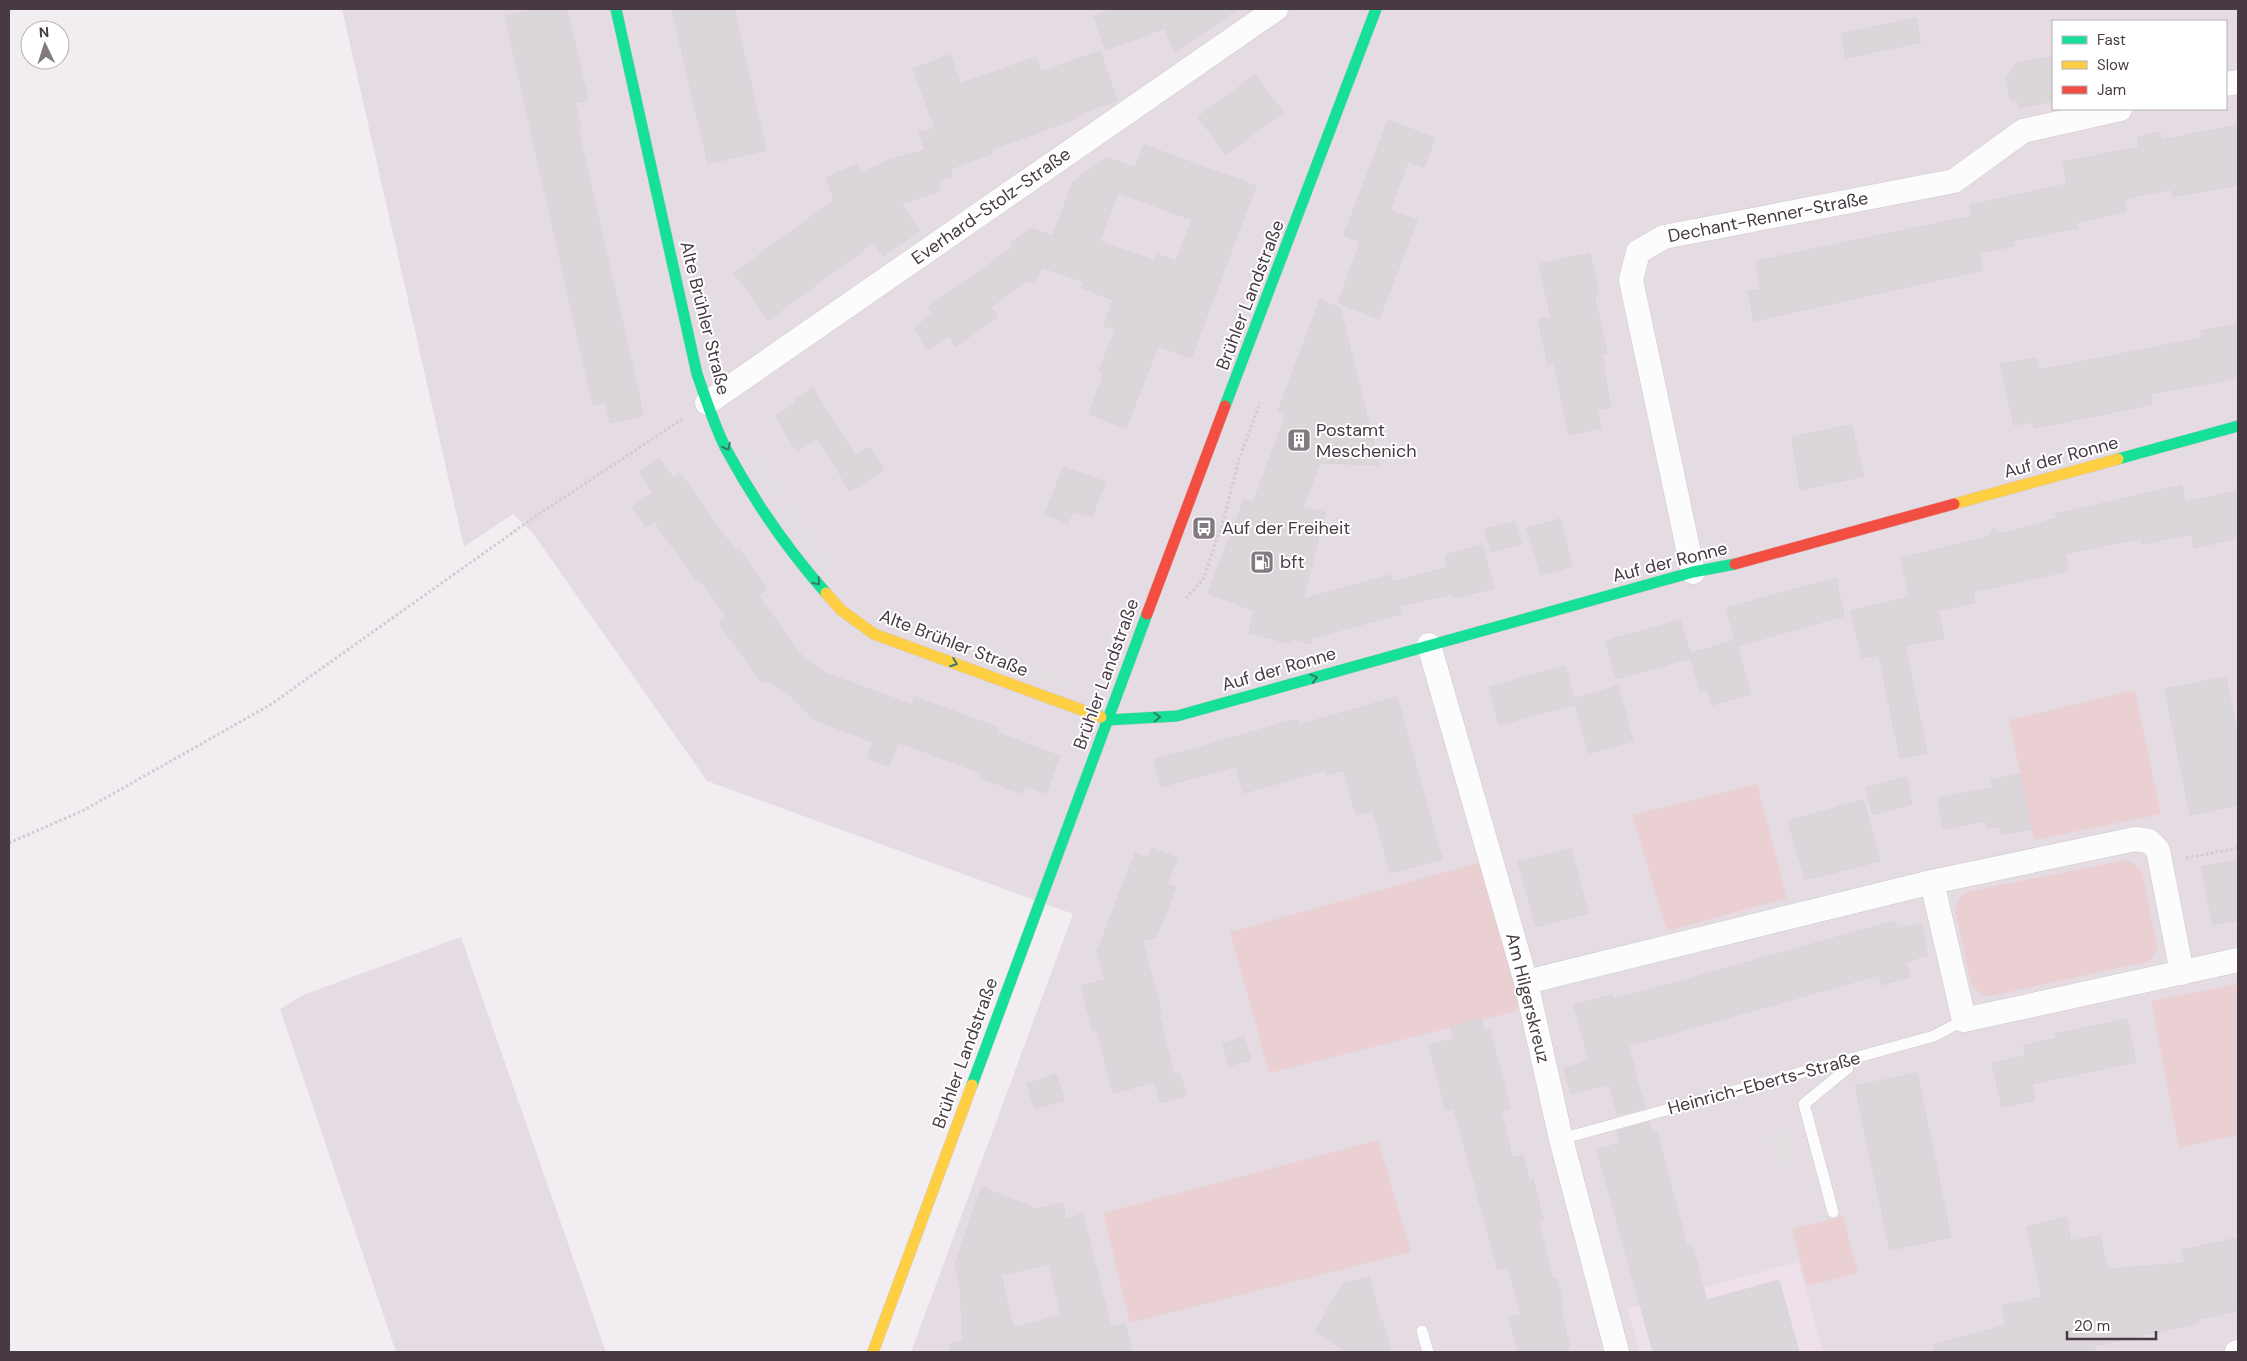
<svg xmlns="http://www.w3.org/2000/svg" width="2247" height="1361" viewBox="0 0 2247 1361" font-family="'DM Sans',sans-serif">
	<rect width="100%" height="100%" fill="#f2edf1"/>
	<g fill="#e5dce3" fill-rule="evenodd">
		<path d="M342,9H2238V1352H911L1073,914L707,781L532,532L513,514L464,547ZM2053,21H2226V109H2053Z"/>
		<polygon points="461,937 606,1352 396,1352 280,1009 303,995"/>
	</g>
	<polygon fill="#eee1eb" points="1798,1262 1823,1352 1639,1352 1628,1308"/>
	<g fill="#ead0d2">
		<polygon points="2135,690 2161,814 2034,840 2009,720"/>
		<polygon points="1757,784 1787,898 1667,931 1632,815"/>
		<path d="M2125,860L2134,863L2142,871L2158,948L2151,961L1990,996C1980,996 1977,992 1971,984L1955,909C1957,901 1959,897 1966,892Z"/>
		<polygon points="1481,862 1518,1000 1517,1011 1269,1073 1230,932"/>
		<polygon points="2238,984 2238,1135 2179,1148 2151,1001"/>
		<polygon points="1378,1140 1411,1252 1130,1323 1103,1213"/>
		<polygon points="1843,1216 1858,1273 1807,1286 1792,1229"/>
	</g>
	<g fill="#e3dee2">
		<polygon points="753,447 783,492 775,498 745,452"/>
		<polygon points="791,504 836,569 828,574 783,510"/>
		<polygon points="904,618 978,646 975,655 901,626"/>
		<polygon points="989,650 1066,678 1062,687 986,659"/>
		<polygon points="1790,1127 1798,1159 1776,1165 1768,1133"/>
	</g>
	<g fill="#dbd6da" stroke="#dad3d9" fill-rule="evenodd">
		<polygon points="539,9 567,9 588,100 575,103 581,129 578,129 639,395 643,416 610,423 606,402 593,405 505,16"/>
		<polygon points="672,9 734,9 766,150 708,164"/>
		<polygon points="1114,9 1237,9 1175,53 1165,28 1106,50 1094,16"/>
		<polygon points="1916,18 1921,42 1846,58 1841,34"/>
		<polygon points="1100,51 1117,100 1073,116 1077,118 991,150 992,154 950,169 952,176 937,181 940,191 901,204 920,231 883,256 873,243 768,320 734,273 834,200 826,178 857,164 861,173 889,160 925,150 919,133 935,128 913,69 950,55 960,84 1036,57 1041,72"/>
		<polygon points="2053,56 2053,101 2019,108 2017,99 2011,101 2006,79 2017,63"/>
		<polygon points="1255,75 1283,112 1226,154 1198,117"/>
		<polygon points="1388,120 1435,138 1424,167 1408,161 1390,210 1417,221 1379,319 1338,303 1360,242 1344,235"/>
		<polygon points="2238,125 2238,185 2173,197 2171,189 2124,199 2126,211 2075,223 2077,228 2013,241 2014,246 1980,253 1983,270 1754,321 1748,291 1761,289 1756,261 1972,216 1970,205 2067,184 2063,162 2139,147 2137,137 2160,132 2161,140"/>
		<path d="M1144,145L1256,186L1191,358L1158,346L1126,428L1089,414L1104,373L1099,371L1115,330L1104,326L1113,300L1082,288L1084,282L1042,267L1035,284L1026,281L991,307L998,317L956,346L949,336L927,350L914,328L933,314L928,307L1012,248L1011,242L1031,228L1053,236L1073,182L1106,157L1135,168ZM1118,192L1192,220L1176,261L1157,254L1154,261L1100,241Z"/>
		<polygon points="1590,253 1599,294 1594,295 1607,353 1602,354 1605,367 1603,367 1611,407 1597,410 1601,428 1569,435 1554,363 1548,365 1538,320 1551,317 1539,264"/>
		<polygon points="1320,300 1340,308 1379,465 1320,463 1303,507 1325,512 1303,599 1390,575 1393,582 1448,567 1445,555 1482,545 1494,588 1454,598 1453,594 1399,606 1401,614 1312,638 1311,644 1293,639 1291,644 1249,633 1254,611 1208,593 1244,499 1253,503 1286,414 1278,411"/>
		<polygon points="2238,324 2238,378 2150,394 2152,404 2115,412 2034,428 2033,422 2014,425 2000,364 2036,358 2039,370 2202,338 2201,331"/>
		<polygon points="813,388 855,456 870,447 884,470 850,491 818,438 797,451 775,416 797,403 794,399"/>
		<polygon points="1851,425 1864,476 1800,490 1792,437"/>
		<polygon points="659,458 673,478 680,473 736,552 739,549 767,589 758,595 801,655 825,673 912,705 915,697 999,728 997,733 1060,756 1046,793 1025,785 1022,793 980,778 982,773 898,742 889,766 867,758 873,742 815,720 788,694 767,680 762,683 719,623 727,617 699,578 696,580 654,521 646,527 632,507 653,493 639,472"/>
		<polygon points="1063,467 1105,482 1092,517 1073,511 1068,523 1045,514"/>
		<polygon points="2182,485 2185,502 2238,491 2238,538 2194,548 2191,534 2142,544 2141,538 2065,554 2068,571 1973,592 1975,603 1938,610 1944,638 1905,646 1927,753 1900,758 1879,655 1862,658 1851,611 1909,597 1901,558 1988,537 1993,528 2002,534 2057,518 2056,514"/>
		<polygon points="1560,519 1572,566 1541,575 1527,528"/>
		<polygon points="1515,522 1521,544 1491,552 1485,529"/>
		<polygon points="1836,578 1844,616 1737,646 1751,694 1712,705 1707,689 1700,691 1691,658 1616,679 1606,641 1680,620 1690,653 1713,647 1735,640 1726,608"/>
		<polygon points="1565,666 1574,699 1618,686 1633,741 1589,753 1575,704 1499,725 1489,687"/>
		<polygon points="2226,677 2238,737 2238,805 2190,815 2165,689"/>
		<polygon points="1397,697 1442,859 1390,873 1373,810 1356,815 1344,770 1326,775 1325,770 1244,793 1236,766 1161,787 1154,760 1297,719 1299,725"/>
		<polygon points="2020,774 2031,829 2002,834 2000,826 1987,828 1986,821 1943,829 1938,798 1993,788 1991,780"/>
		<polygon points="1906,777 1912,804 1873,815 1866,788"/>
		<polygon points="1863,800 1880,861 1805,880 1788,821"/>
		<polygon points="1152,848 1177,858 1167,884 1176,887 1156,937 1142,941 1162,1013 1159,1014 1174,1075 1180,1073 1186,1096 1160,1103 1155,1082 1113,1093 1097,1030 1093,1031 1081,986 1105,980 1097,952 1135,853 1148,858"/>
		<polygon points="1571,848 1588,913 1536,927 1518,862"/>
		<polygon points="2238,860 2238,920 2213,925 2201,867"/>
		<polygon points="1894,921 1896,929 1921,923 1928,955 1906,962 1910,977 1882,985 1879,975 1628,1046 1645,1108 1618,1115 1609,1084 1571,1094 1564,1068 1589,1061 1574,1005 1612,995 1614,999 1638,993"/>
		<polygon points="1481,1019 1484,1031 1490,1030 1510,1108 1501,1111 1512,1158 1523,1155 1529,1180 1533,1179 1543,1220 1538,1221 1553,1280 1557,1278 1563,1306 1560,1307 1570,1349 1557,1352 1518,1352 1509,1317 1521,1315 1508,1267 1498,1270 1454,1108 1446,1110 1429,1045 1454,1039 1451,1027"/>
		<polygon points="2127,1019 2136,1062 2032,1084 2035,1101 2002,1107 1992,1063 2026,1056 2023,1046 2056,1038 2055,1034"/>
		<polygon points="1244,1037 1251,1060 1229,1066 1223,1044"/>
		<polygon points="1917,1073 1951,1237 1890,1250 1855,1086"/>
		<polygon points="1056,1074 1064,1100 1035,1109 1027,1084"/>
		<polygon points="1649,1122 1653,1134 1657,1133 1687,1246 1692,1245 1707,1300 1779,1280 1799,1352 1653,1352 1597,1150 1620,1143 1617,1131"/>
		<path d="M982,1187L1037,1209L1063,1203L1066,1219L1083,1214L1111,1327L1125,1324L1132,1352H951L950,1344L963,1341L960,1285L955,1264ZM1049,1264L1061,1315L1013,1328L1001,1275Z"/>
		<polygon points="2066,1217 2071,1241 2100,1235 2107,1269 2185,1263 2182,1250 2238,1238 2238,1311 2198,1319 2199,1323 2094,1346 2095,1352 1934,1352 1933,1345 2006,1325 2002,1306 2042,1297 2027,1227"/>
		<polygon points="1369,1277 1381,1322 1383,1322 1391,1352 1347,1352 1315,1331 1343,1284"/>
	</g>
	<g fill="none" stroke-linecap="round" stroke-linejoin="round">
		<g stroke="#cec9cd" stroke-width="12">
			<g id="lane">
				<polyline points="1561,1139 1934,1036 1964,1020"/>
				<polyline points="1833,1212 1804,1104 1848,1068 1847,1060"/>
				<polyline points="1422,1331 1428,1352"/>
			</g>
		</g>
		<g stroke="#cec9cd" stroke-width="25">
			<g id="street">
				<polyline points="2226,84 2238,82"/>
				<polyline points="707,403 1276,9"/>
				<polyline points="1693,572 1631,280 1638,252 1664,237 1954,181 2023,131 2120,109"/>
				<polyline points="1429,645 1526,982 1561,1139 1617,1352"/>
				<polyline points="1932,882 1964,1020 2238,960"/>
				<polyline points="1526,982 1932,882 2135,839 2149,841 2158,850 2182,973"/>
				<polyline points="2237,1352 2238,1352"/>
			</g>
		</g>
		<g stroke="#d3c8d0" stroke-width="12">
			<g id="fast">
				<path d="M616,9L697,374C706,399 714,425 726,449C753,499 788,550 826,593"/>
				<polyline points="1225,406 1376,9"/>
				<polyline points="2118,459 2238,426"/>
				<polyline points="1101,717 1108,720 1177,716 1693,572 1735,564"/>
				<polyline points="972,1085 1147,614"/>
			</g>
		</g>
		<g stroke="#d3c8d0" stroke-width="12">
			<g id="slow">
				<polyline points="1954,504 2118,459"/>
				<polyline points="826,593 841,610 874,634 1101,717"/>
				<polyline points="873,1352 972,1085"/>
			</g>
		</g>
		<g stroke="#d3c8d0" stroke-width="12">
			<g id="jam">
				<polyline points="1735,564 1954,504"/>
				<polyline points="1147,614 1225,406"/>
			</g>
		</g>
		<g stroke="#d2cbd1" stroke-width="3" stroke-dasharray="2.5 2.5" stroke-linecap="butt">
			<polyline points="1186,598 1203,580 1224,518 1239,459 1260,403"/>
			<polyline points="9,843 84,810 270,705 536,516 684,418"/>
			<polyline points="2186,858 2238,848"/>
		</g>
		<use href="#lane" stroke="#fdfcfd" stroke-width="11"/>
		<use href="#street" stroke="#fdfcfd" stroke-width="24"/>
		<use href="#fast" stroke="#16e098" stroke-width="11"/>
		<use href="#slow" stroke="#ffcf43" stroke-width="11"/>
		<use href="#jam" stroke="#f24e42" stroke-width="11"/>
	</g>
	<defs><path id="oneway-chevron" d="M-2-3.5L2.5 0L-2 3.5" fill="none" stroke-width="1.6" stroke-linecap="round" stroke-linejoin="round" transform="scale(1.25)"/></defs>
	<g stroke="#337c66">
		<use href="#oneway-chevron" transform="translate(727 447) rotate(63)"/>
		<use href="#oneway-chevron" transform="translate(817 582) rotate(50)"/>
		<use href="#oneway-chevron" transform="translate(954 663) rotate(20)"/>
		<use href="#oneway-chevron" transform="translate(1314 678) rotate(-16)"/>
		<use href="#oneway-chevron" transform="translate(1157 717) rotate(-3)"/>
	</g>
	<defs>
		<g id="building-square" transform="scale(1.25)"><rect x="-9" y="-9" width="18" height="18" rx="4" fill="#837981" stroke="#fff"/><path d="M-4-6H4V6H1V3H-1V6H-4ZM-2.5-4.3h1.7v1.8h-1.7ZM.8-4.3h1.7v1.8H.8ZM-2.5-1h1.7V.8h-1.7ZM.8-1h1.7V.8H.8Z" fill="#fff"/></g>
		<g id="bus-square" transform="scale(1.25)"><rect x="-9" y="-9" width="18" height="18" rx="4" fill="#837981" stroke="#fff"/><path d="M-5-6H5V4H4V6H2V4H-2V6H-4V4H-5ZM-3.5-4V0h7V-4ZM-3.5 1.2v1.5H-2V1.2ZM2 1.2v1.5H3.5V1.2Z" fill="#fff"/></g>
		<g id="fuel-square" transform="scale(1.25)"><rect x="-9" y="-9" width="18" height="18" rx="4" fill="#837981" stroke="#fff"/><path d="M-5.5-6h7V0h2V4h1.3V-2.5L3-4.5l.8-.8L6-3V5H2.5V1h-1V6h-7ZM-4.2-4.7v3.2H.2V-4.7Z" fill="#fff"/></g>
	</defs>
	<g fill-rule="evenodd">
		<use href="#building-square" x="1299" y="440"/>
		<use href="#bus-square" x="1204" y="528"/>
		<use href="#fuel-square" x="1262" y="562"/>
	</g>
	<g text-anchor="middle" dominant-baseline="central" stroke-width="4" stroke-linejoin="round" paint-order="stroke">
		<g font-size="18" fill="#473a45" stroke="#fff">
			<text transform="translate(991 206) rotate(-35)">Everhard-Stolz-Straße</text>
			<text transform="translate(1768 217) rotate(-11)">Dechant-Renner-Straße</text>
			<text transform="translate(1250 295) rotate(-69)">Brühler Landstraße</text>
			<text transform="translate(705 318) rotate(76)">Alte Brühler Straße</text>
			<text transform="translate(2061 457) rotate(-15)">Auf der Ronne</text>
			<text transform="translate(1670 562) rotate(-14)">Auf der Ronne</text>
			<text transform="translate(954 643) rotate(21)">Alte Brühler Straße</text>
			<text transform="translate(1279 669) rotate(-16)">Auf der Ronne</text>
			<text transform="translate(1106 674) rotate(-70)">Brühler Landstraße</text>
			<text transform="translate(1528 998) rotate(76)">Am Hilgerskreuz</text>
			<text transform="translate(965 1053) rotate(-70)">Brühler Landstraße</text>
			<text transform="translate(1764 1083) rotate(-15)">Heinrich-Eberts-Straße</text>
		</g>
		<g font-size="18" fill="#473a45" stroke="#fff" text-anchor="start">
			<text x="1316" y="430">Postamt<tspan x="1316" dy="21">Meschenich</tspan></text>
			<text x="1222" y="528">Auf der Freiheit</text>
			<text x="1280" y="562">bft</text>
		</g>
	</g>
	<rect width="2247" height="1361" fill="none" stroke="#473a45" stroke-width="20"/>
	<rect x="2052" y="20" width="175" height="90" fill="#ffffff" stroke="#b5b0b5"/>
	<rect x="2062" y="36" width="25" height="8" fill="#16e098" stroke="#b5b0b5"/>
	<text x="2097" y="45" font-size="15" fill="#473a45">Fast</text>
	<rect x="2062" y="61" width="25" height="8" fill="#ffcf43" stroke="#b5b0b5"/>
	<text x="2097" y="70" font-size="15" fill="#473a45">Slow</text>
	<rect x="2062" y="86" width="25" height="8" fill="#f24e42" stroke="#b5b0b5"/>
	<text x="2097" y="95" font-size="15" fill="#473a45">Jam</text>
	<g transform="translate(45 45) rotate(356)"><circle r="24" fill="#ffffff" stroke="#b5b0b5"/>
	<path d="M0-4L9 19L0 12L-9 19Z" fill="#837981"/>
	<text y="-8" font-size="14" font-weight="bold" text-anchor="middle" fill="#473a45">N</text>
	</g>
	<path d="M2067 1331v8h89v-8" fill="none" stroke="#473a45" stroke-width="2.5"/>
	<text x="2074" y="1331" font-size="15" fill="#473a45" stroke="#ffffff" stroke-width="4" paint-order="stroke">20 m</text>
</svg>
